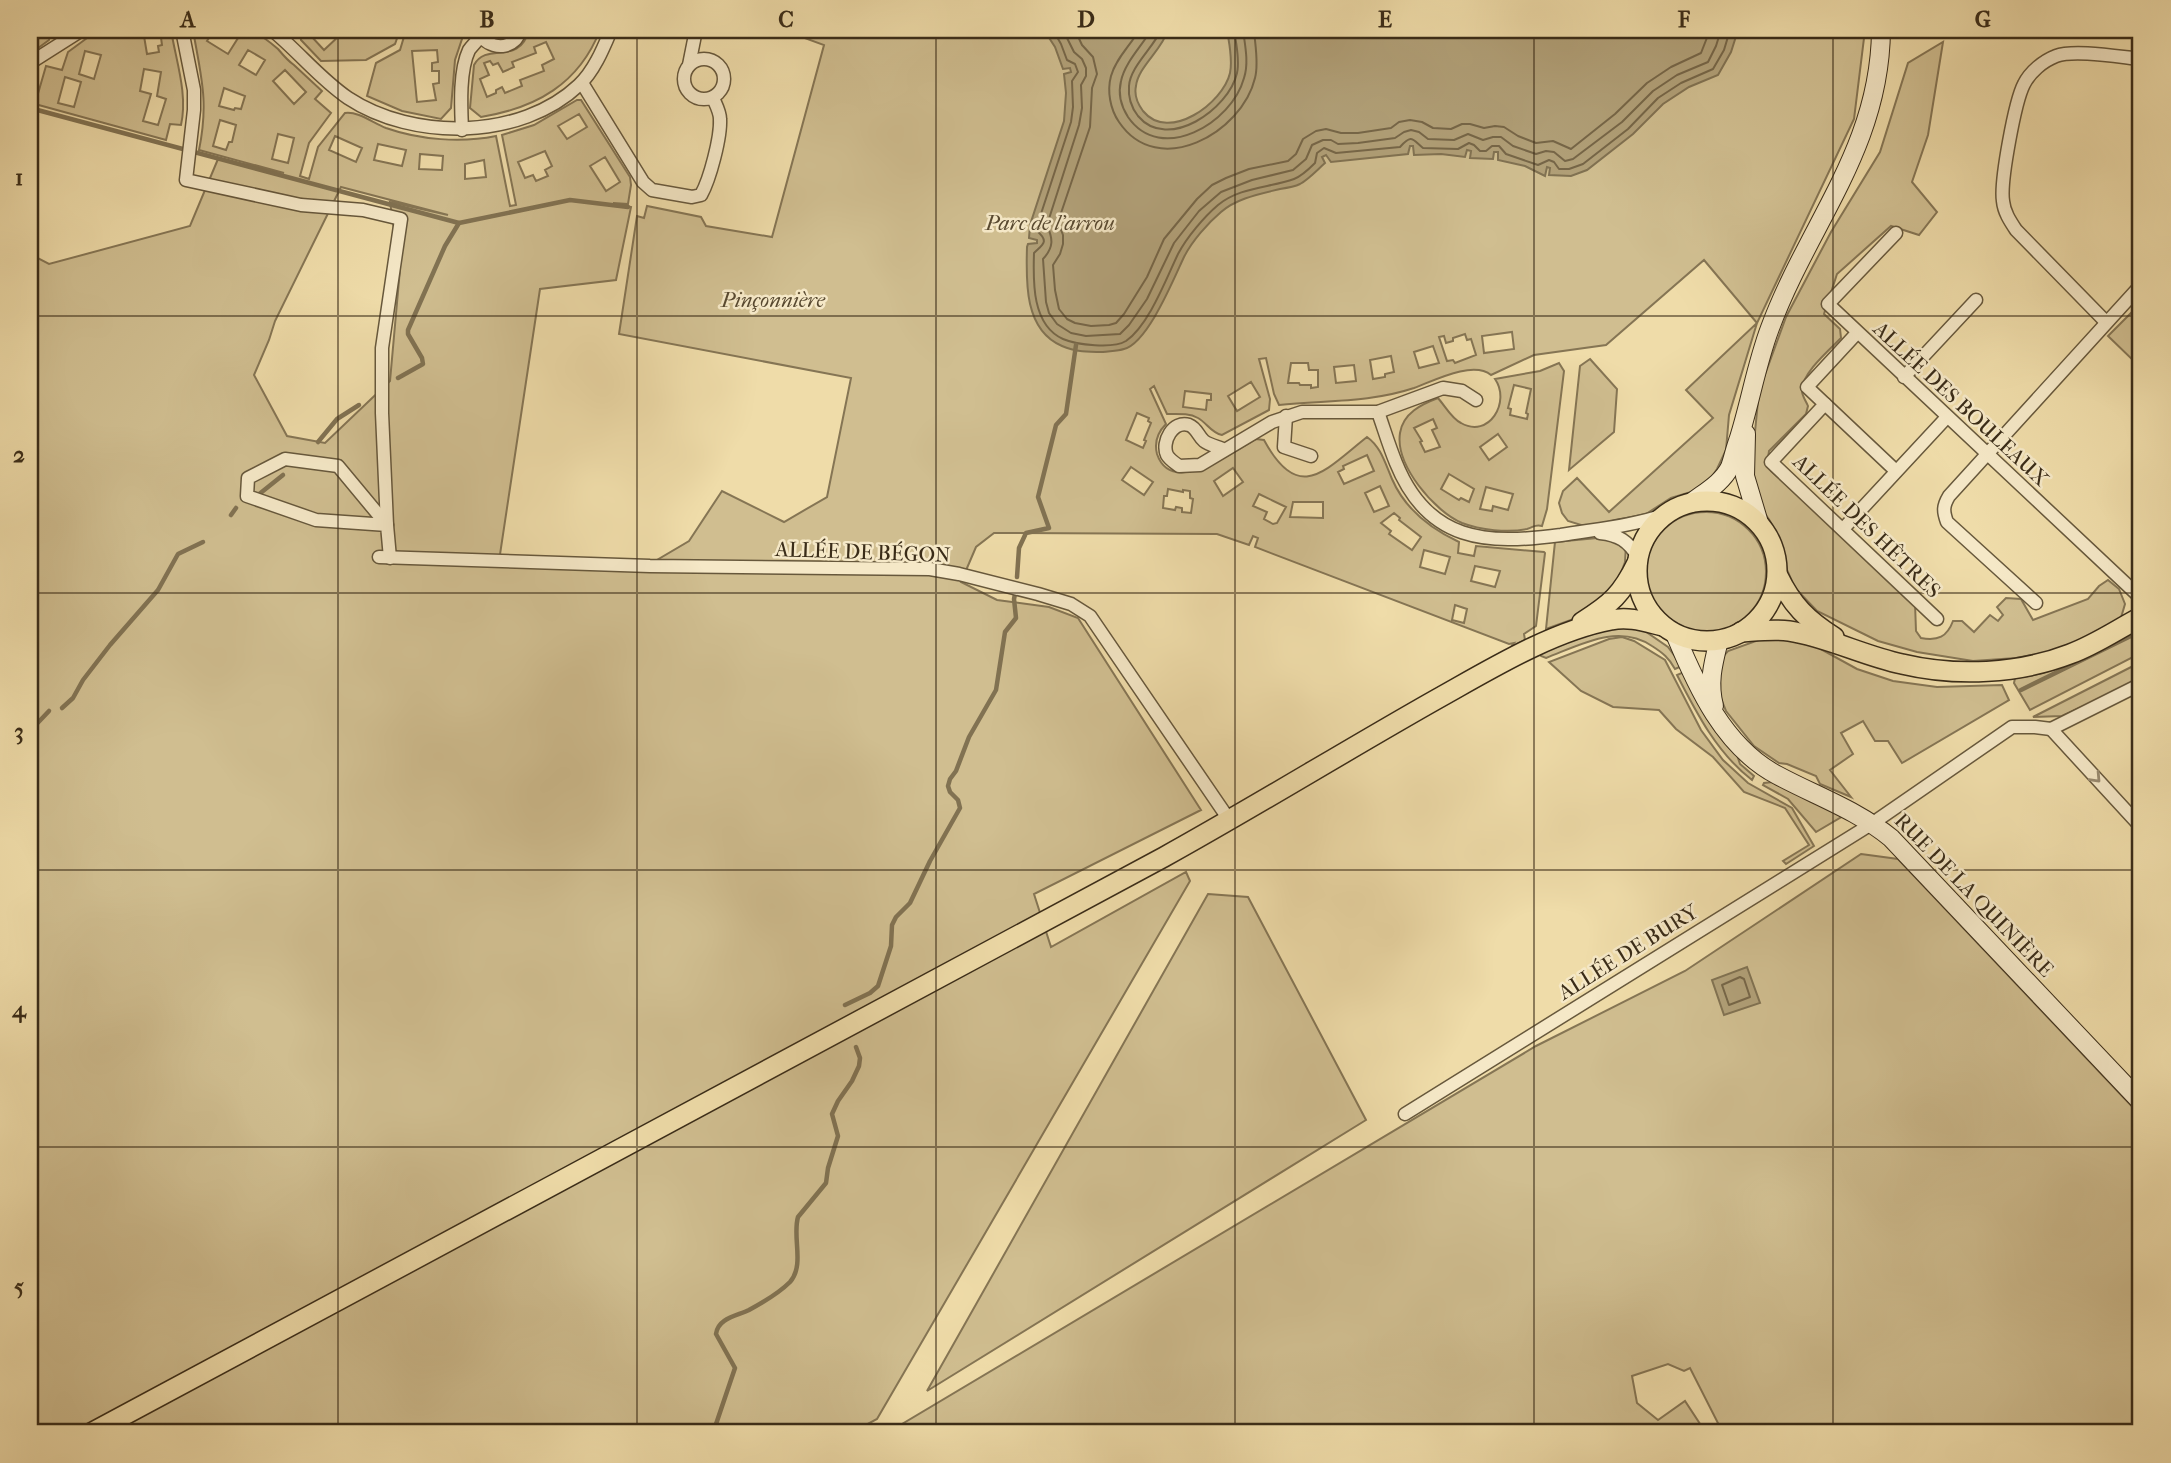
<svg xmlns="http://www.w3.org/2000/svg" width="2171" height="1463" viewBox="0 0 2171 1463" font-family="'IM FELL French Canon',serif">
	<rect width="100%" height="100%" fill="#efdca9"/>
	<filter id="stains"><feTurbulence type="fractalNoise" baseFrequency=".00286" numOctaves="4"/><feColorMatrix values="0 0 0 0 .2 0 0 0 0 .09 0 0 0 0 .02 0 0 0 .5 -.17"/></filter>
	<radialGradient id="worn" r=".72"><stop offset=".6" stop-color="#630" stop-opacity="0"/><stop offset="1" stop-color="#630" stop-opacity=".3"/></radialGradient>
	<g fill="#d0be90" stroke="#857554" stroke-width="2" fill-rule="evenodd">
		<polygon points="30,30 51,30 49,40 30,54"/>
		<path d="M98,30H143L147,54L159,52L158,46L162,45L160,30H171C176,61 188,94 181,125L170,124L166,140L35,104L46,66L62,70L68,52ZM85,51L101,55L94,79L79,74ZM144,69L161,72L157,96L166,99L158,125L143,121L151,94L140,91ZM65,77L81,82L74,107L58,103Z"/>
		<path d="M193,30H214L207,41L228,54L238,38L233,35L232,36L221,30C250,30 255,29 278,49C283,55 288,61 294,65L322,91L315,99L331,113L309,143L300,176L309,179L318,147L345,113C358,111 373,123 386,128C420,140 461,143 496,136L510,206L516,205L502,135L534,125L577,100H581L630,177L631,185L628,204L613,203L631,207L616,280L540,289L499,561L650,564L689,541L722,491L784,522L827,497L851,378L619,334L637,216L644,218L647,206L701,217L706,226L772,237L824,45L783,30H1865L1854,119L1757,323L1729,415L1726,450L1717,469L1708,483L1691,492L1671,498L1646,514L1592,525H1581L1568,521L1562,513L1559,503L1563,491L1577,478L1609,512L1713,418L1686,390L1757,323L1704,260L1606,345L1534,355L1491,375C1473,360 1433,381 1414,388C1369,403 1325,400 1279,405L1274,394L1266,358L1259,359L1270,399L1269,410L1222,435C1211,433 1207,423 1198,418C1189,413 1178,414 1167,414L1154,386L1150,389L1166,424C1158,432 1154,442 1157,454C1172,498 1234,451 1256,439L1264,440C1299,505 1325,470 1367,437C1381,447 1385,463 1392,479C1405,509 1429,528 1459,542L1458,553L1474,556L1476,546L1544,552L1545,553L1536,626L1524,634L1525,640L1510,648L1514,643L1509,644L1255,547L1258,538L1253,536L1249,545L1217,534L994,533L976,547L961,582L997,600L1049,607L1078,618L1201,810L1034,894L1051,947L1186,872L1190,881L877,1419L851,1433H30V254L49,264L190,226L218,159L284,173L199,150C209,101 201,77 193,30ZM248,50L265,60L256,75L239,65ZM285,70L306,92L294,104L273,81ZM224,88L245,96L241,109L235,108L234,110L219,106ZM579,114L587,127L567,139L558,126ZM220,120L236,125L232,142H229L226,150L213,146ZM278,134L294,138L288,163L272,159ZM335,136L362,148L356,162L329,150ZM378,144L406,150L402,166L374,160ZM545,151L552,166L545,170L548,176L536,181L533,175L525,178L518,162ZM420,154L443,156L442,170L419,169ZM605,157L620,182L606,191L590,166ZM484,160L486,177L465,179V164ZM341,187L448,215L390,202L400,269L390,381L325,443L287,436L254,375L269,340L275,321ZM1512,332L1514,349L1484,353L1482,336ZM1465,334L1467,340L1471,339L1476,355L1455,363L1453,360L1447,361L1439,337L1444,336L1446,343L1453,341V338ZM1433,346L1439,363L1419,368L1414,352ZM1391,356L1394,372L1385,374V377L1373,379L1370,360ZM1291,363H1308L1309,370H1318V387L1311,388V385H1300L1299,383H1288ZM1354,365L1356,381L1336,383L1334,367ZM1251,382L1260,397L1237,411L1228,396ZM1185,391L1211,394V400H1207L1206,410L1183,407ZM1137,413L1149,418L1148,421L1151,423L1144,440L1146,441L1143,448L1126,440ZM1367,455L1374,471L1344,484L1338,472L1344,469L1343,466ZM1131,467L1153,482L1144,495L1122,480ZM1233,468L1243,482L1223,496L1214,481ZM1380,486L1389,506L1374,512L1365,493ZM1168,489L1183,492V490L1190,491V498L1193,499L1191,513L1182,512V508L1176,507L1175,510L1163,508L1164,496H1167ZM1259,494L1286,507L1277,523L1273,524L1264,519L1267,512L1253,506ZM1293,502H1323V518L1290,517ZM1394,513L1400,518L1399,520L1421,537L1412,550L1389,534L1391,531L1381,523ZM1424,550L1450,557L1445,574L1420,567ZM1475,566L1500,571L1495,587L1471,581ZM1455,605L1467,609L1464,623L1452,620Z"/>
		<polygon points="300,30 321,30 311,36 324,50 340,35 335,30 354,30 361,35 365,30 400,30 395,44 366,60 321,61 301,40"/>
		<path d="M406,30H424V32L441,37L444,30L450,32L451,30H465L455,60L451,108L441,119L402,111L367,96L376,63L400,50ZM437,50L438,62L432,63V71H439V83L433,84L436,100L417,102L412,51Z"/>
		<path d="M529,30H557L558,35L576,34V30H600C579,84 536,108 481,117L470,108L474,65C487,41 519,67 529,30ZM546,42L554,59L542,65L544,71L520,80L522,86L505,93L502,87L496,90V93L487,97L480,79L489,75L484,63L490,61L493,65L498,63L503,72L514,67L512,62L536,53L534,47Z"/>
		<path d="M1943,42L1928,135L1912,182L1937,212L1919,235L1891,226L1837,274L1824,314L1840,329L1841,338C1829,350 1801,374 1802,391C1802,396 1806,401 1808,406L1806,414L1769,451L1768,458L1771,471L1915,603L1916,631L1921,638C1938,641 1947,637 1953,621H1962L1974,632L1990,615L1998,621L2003,615L1997,607L2006,598L2021,599L2033,620L2088,599L2099,586L2108,580L2119,589L2125,604L2120,621L2069,648L2016,658L1973,661L1917,652L1878,641L1817,611L1795,588L1787,570L1783,548L1770,521L1755,499L1751,454L1754,442L1759,391L1786,317L1831,232L1880,152L1908,63Z"/>
		<polygon points="2141,306 2141,317 2133,326 2141,334 2141,368 2108,336 2137,307"/>
		<polygon points="1590,359 1617,389 1614,432 1569,470 1580,366"/>
		<path d="M1559,363L1564,371L1547,509L1542,526C1535,524 1534,527 1527,529C1508,533 1480,530 1462,523C1434,511 1395,465 1400,433C1403,413 1422,404 1438,398C1445,406 1452,419 1461,423C1489,439 1511,402 1495,379L1540,371ZM1514,385L1531,389L1526,413L1528,414L1527,419L1510,415L1511,409L1508,408ZM1433,419L1437,428L1432,430L1440,447L1425,452L1420,442L1422,441L1414,428ZM1498,434L1507,447L1489,460L1480,447ZM1449,474L1474,489L1469,502L1461,498L1459,500L1441,489ZM1486,487L1513,494L1508,510L1493,506L1492,511L1480,509Z"/>
		<circle cx="1706" cy="572" r="60"/>
		<polygon points="1608,537 1626,545 1625,562 1615,589 1582,616 1546,629 1555,542"/>
		<path d="M1600,626L1639,627L1668,647L1682,666L1675,669C1669,658 1663,653 1652,646C1618,623 1580,645 1546,658L1541,656L1539,653Z"/>
		<path d="M2141,627V653L2030,710L2014,683L2015,678C2060,674 2101,647 2141,627Z"/>
		<polygon points="1622,637 1634,641 1665,660 1701,730 1723,760 1748,783 1792,808 1814,846 1786,864 1783,861 1809,845 1785,808 1744,792 1713,757 1676,729 1659,710 1613,707 1581,691 1549,662 1609,639"/>
		<polygon points="1767,637 1808,642 1857,669 1893,681 1937,687 2002,685 2009,700 1902,763 1888,741 1875,741 1863,721 1841,733 1853,754 1830,770 1851,797 1820,784 1816,776 1787,764 1779,763 1754,746 1726,711 1717,689 1720,660 1728,651"/>
		<polygon points="2141,662 2141,680 2062,716 2033,717"/>
		<path d="M1684,672L1707,718L1727,745L1737,755L1740,764L1754,776L1752,780C1717,753 1697,714 1677,675Z"/>
		<polygon points="1773,782 1843,816 1816,832 1788,799 1763,785 1764,783"/>
		<polygon points="1861,854 1898,859 2141,1116 2141,1433 1723,1433 1690,1368 1684,1371 1668,1364 1632,1376 1637,1403 1658,1420 1685,1401 1706,1433 887,1433 1536,1046 1685,971"/>
		<polygon points="1208,894 1248,897 1366,1120 927,1391"/>
	</g>
	<g fill="#b1a078" stroke="#817252" stroke-width="2">
		<path d="M1044,30H1168C1162,50 1138,67 1136,86C1134,95 1137,103 1143,111C1169,143 1223,103 1230,73C1233,59 1229,43 1227,30H1738L1731,52L1718,75L1689,87L1663,104L1633,134L1587,170L1571,176L1549,175L1550,168L1547,167L1545,176L1525,166L1498,160V152H1494L1493,159L1470,158L1471,151L1467,150L1465,157L1441,154L1414,155L1413,146H1410L1408,154L1331,162L1326,155L1322,157L1325,163C1317,170 1309,179 1300,184C1294,187 1287,188 1280,189C1260,194 1237,198 1221,212C1208,223 1192,241 1184,257C1174,278 1148,343 1124,349C1118,351 1110,351 1103,352C1089,352 1075,352 1062,346C1024,330 1026,281 1027,247L1028,244L1037,243V240L1029,238L1030,225L1064,121L1066,93L1064,74L1071,72L1070,68L1063,69L1055,47Z"/>
		<polygon points="1747,967 1760,1003 1724,1015 1712,980"/>
	</g>
	<g fill="none" stroke-linecap="round" stroke-linejoin="round">
		<g stroke="#766648" stroke-width="2">
			<path d="M1053,30L1061,44L1067,60L1075,64L1078,72L1072,81L1073,107L1071,122L1037,226V231C1050,242 1042,245 1034,253C1033,282 1032,325 1063,339C1077,345 1113,349 1126,341C1149,325 1166,279 1178,254C1187,237 1204,217 1218,205C1240,187 1269,188 1294,179C1302,176 1309,169 1315,163L1317,153L1324,148L1336,153L1400,147C1412,134 1412,139 1423,148L1458,149L1469,143L1474,145L1480,151H1486L1492,146H1499L1506,154L1538,165L1549,160L1554,162L1559,169H1569L1583,164L1628,129L1658,98L1681,83L1713,69L1724,50L1730,30"/>
			<path d="M1063,30L1074,52L1082,59L1086,68V76L1081,85L1082,108L1079,125L1047,225C1053,239 1054,247 1043,259L1046,302L1049,313L1057,324L1071,333L1086,336L1120,334L1129,325L1147,299L1174,243L1199,211L1221,192L1252,180L1293,170L1306,159L1312,145L1323,140H1331L1338,144L1358,143L1395,138L1404,132L1411,130L1419,132L1428,139L1454,140L1468,134L1483,140L1493,137H1501L1513,146L1536,154L1546,151L1554,152L1565,161L1573,159L1622,122L1653,91L1677,75L1708,62L1716,46L1721,30"/>
			<polyline points="1075,30 1082,45 1093,57 1097,74 1092,88 1090,127 1058,222 1063,235 1063,244 1060,254 1053,265 1055,290 1059,309 1067,319 1075,323 1091,326 1109,325 1116,323 1124,314 1147,277 1164,239 1197,199 1212,185 1226,178 1249,169 1288,161 1296,154 1303,139 1316,131 1326,129 1341,133 1358,133 1391,128 1399,122 1410,120 1422,122 1433,128 1451,129 1462,124 1470,124 1484,128 1495,126 1504,127 1518,136 1536,143 1553,141 1571,149 1615,114 1647,83 1671,67 1701,53 1710,30"/>
			<path d="M1139,30C1131,45 1116,58 1111,76C1107,91 1110,109 1119,122C1158,180 1242,133 1255,78C1259,63 1255,45 1254,30"/>
			<path d="M1151,30C1142,46 1125,62 1121,81C1118,93 1121,106 1128,117C1161,165 1232,123 1244,78C1249,63 1245,45 1243,30"/>
			<path d="M1161,30C1153,48 1130,67 1129,86C1128,97 1131,107 1138,116C1168,152 1229,109 1237,73C1240,59 1236,43 1234,30"/>
			<polygon points="1740,977 1744,979 1750,997 1729,1005 1722,985"/>
		</g>
		<g stroke="#817252" stroke-width="4.5">
			<polyline points="30,108 459,223 570,200 628,207"/>
			<polyline points="398,378 423,364 422,358 408,334 408,330 445,246 459,223"/>
			<polyline points="318,442 337,419 359,405"/>
			<polyline points="258,495 283,475"/>
			<polyline points="231,515 236,508"/>
			<polyline points="1017,577 1019,548 1026,533 1049,528 1038,497 1056,425 1066,414 1076,345"/>
			<polyline points="2021,690 2141,631"/>
			<polyline points="62,708 73,698 83,680 110,645 158,590 178,554 203,542"/>
			<polyline points="30,731 49,711"/>
			<polyline points="845,1005 870,993 878,986 891,946 892,925 896,917 910,903 930,861 960,808 958,800 950,792 948,786 950,779 956,771 969,737 996,690 1005,632 1016,618 1014,599 1015,594"/>
			<path d="M713,1433L735,1368L716,1334C718,1318 737,1316 749,1310C762,1303 780,1292 790,1282C805,1265 792,1237 798,1217L826,1183L828,1168L838,1136L832,1114L838,1101L852,1081L859,1066L860,1058L856,1047"/>
		</g>
		<g stroke="#67583c" stroke-width="15">
			<g id="street">
				<polyline points="182,30 194,90 194,110 186,180 301,205 363,210 401,219 382,348 382,413 387,525"/>
				<path d="M272,30C298,51 320,79 348,98C413,141 521,140 579,85C594,71 603,49 611,30"/>
				<path d="M478,30C483,45 503,52 515,40C516,39 521,31 521,30"/>
				<circle cx="704" cy="79" r="20"/>
				<polyline points="30,63 82,30"/>
				<polyline points="689,65 696,30"/>
				<path d="M582,83L643,182L652,190L692,197L701,195C710,179 721,137 720,119C720,112 716,105 713,98"/>
				<path d="M462,130C461,107 459,71 469,50C472,46 477,41 480,37"/>
				<polyline points="1896,233 1828,304 2141,598"/>
				<path d="M2106,322L2016,230C2010,221 2004,212 2003,201C2000,182 2015,101 2024,84C2030,72 2043,61 2056,56C2074,49 2120,57 2141,59"/>
				<polyline points="1857,333 1807,387 1825,404 1771,462 1937,619"/>
				<polyline points="1904,377 1976,300"/>
				<polyline points="1825,404 1896,471"/>
				<path d="M1378,412C1384,429 1389,446 1396,463C1428,542 1486,545 1561,535C1597,529 1633,526 1667,514"/>
				<polyline points="1286,416 1284,447 1311,456"/>
				<path d="M1225,450C1219,447 1209,445 1204,441C1198,436 1197,428 1189,425C1173,420 1161,442 1167,455C1169,459 1175,463 1179,466L1200,465L1272,422L1302,412H1378L1443,388L1462,391L1476,400"/>
				<polyline points="387,525 338,466 285,459 248,478 247,496 316,520 387,525 390,558"/>
				<polyline points="1843,529 1947,417"/>
				<path d="M1600,533C1619,535 1628,541 1638,557"/>
				<polyline points="379,557 650,566 930,569 959,574 1038,594 1071,604 1090,616 1230,821"/>
				<path d="M2036,603L1947,522C1943,511 1943,506 1949,496L2141,285"/>
				<polyline points="2051,729 2141,827"/>
				<polyline points="2051,729 2141,684"/>
				<polyline points="2130,1090 2141,1081"/>
				<polyline points="1405,1114 1873,823 2012,727 2035,727 2051,729"/>
			</g>
		</g>
		<g stroke="#3a2c18" stroke-width="20">
			<g id="secondary">
				<polyline points="1746,434 1745,476 1759,523"/>
				<path d="M1691,503C1705,492 1722,483 1730,467C1733,459 1735,449 1738,441C1750,404 1756,365 1770,328C1809,223 1880,148 1881,30"/>
				<path d="M1675,634C1697,687 1724,747 1777,775C1816,796 1857,810 1891,838L2141,1102"/>
				<path d="M1714,706C1708,682 1713,664 1719,640"/>
			</g>
		</g>
		<g stroke="#3a2c18" stroke-width="22">
			<g id="primary">
				<circle cx="1707" cy="571" r="70"/>
				<path d="M1778,576C1792,605 1807,620 1834,637"/>
				<path d="M1582,622C1611,604 1622,594 1637,563"/>
				<path d="M1741,632C1757,631 1774,629 1789,631C1828,637 1864,656 1902,664C1957,677 2018,674 2070,654C2095,645 2118,629 2141,617"/>
				<path d="M91,1433L1164,857C1256,806 1345,751 1437,699C1489,670 1552,631 1611,620C1629,616 1646,622 1663,626"/>
			</g>
		</g>
		<use href="#street" stroke="#f5e8c7" stroke-width="12"/>
		<use href="#secondary" stroke="#f5e8c7" stroke-width="18"/>
		<use href="#primary" stroke="#efdca9" stroke-width="19"/>
	</g>
	<defs><path id="oneway-chevron" d="M-2-3.5L2.5 0L-2 3.5" fill="none" stroke-width="1.6" stroke-linecap="round" stroke-linejoin="round" transform="scale(1.75)"/></defs>
	<use stroke="#988a70" href="#oneway-chevron" transform="translate(2096 778) rotate(47)"/>
	<path fill="none" stroke="#3a2c18" stroke-width="2" stroke-opacity="0.55" d="M338,30V1433M637,30V1433M936,30V1433M1235,30V1433M1534,30V1433M1833,30V1433M30,316H2141M30,593H2141M30,870H2141M30,1147H2141"/>
	<g text-anchor="middle" dominant-baseline="central" stroke-width="5" stroke-linejoin="round" paint-order="stroke">
		<g font-size="21" font-style="italic" fill="#584930" stroke="#f5e8c7">
			<text x="1050" y="223">Parc de l'arrou</text>
			<text x="773" y="300">Pinçonnière</text>
		</g>
		<g font-size="21" fill="#3a2c18" stroke="#f5e8c7">
			<text transform="translate(1961 404) rotate(43)">ALLÉE DES BOULEAUX</text>
			<text transform="translate(1867 526) rotate(44)">ALLÉE DES HÊTRES</text>
			<text transform="translate(863 552) rotate(2)">ALLÉE DE BÉGON</text>
			<text transform="translate(1974 895) rotate(46)">RUE DE LA QUINIÈRE</text>
			<text transform="translate(1628 952) rotate(-32)">ALLÉE DE BURY</text>
		</g>
	</g>
	<rect width="2171" height="1463" fill="none" stroke="#efdca9" stroke-width="77"/>
	<rect x="38" y="38" width="2094" height="1386" fill="none" stroke="#3a2c18" stroke-width="2.5"/>
	<g font-size="23" text-anchor="middle" font-weight="bold" fill="#3a2c18">
		<text x="188" y="27">A</text>
		<text x="487" y="27">B</text>
		<text x="786" y="27">C</text>
		<text x="1086" y="27">D</text>
		<text x="1385" y="27">E</text>
		<text x="1684" y="27">F</text>
		<text x="1983" y="27">G</text>
		<text x="19" y="185">1</text>
		<text x="19" y="462">2</text>
		<text x="19" y="739">3</text>
		<text x="19" y="1017">4</text>
		<text x="19" y="1294">5</text>
	</g>
	<rect width="100%" height="100%" filter="url(#stains)"/>
	<rect width="100%" height="100%" fill="url(#worn)"/>
</svg>
